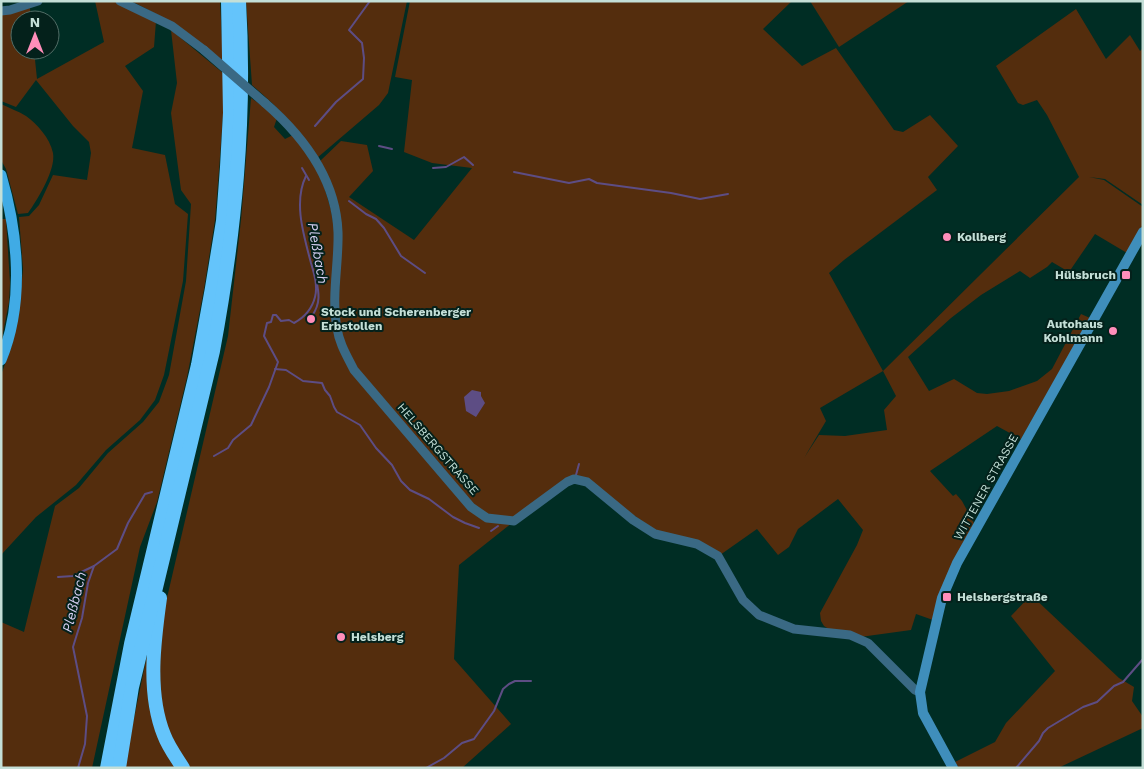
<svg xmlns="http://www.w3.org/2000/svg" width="1144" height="769" viewBox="0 0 1144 769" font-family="'Work Sans',sans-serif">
	<rect width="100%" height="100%" fill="#002d24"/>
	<g fill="#542d0d" fill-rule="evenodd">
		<polygon points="95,1 114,1 156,21 154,47 125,66 143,91 132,148 165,155 175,204 188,214 183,281 164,375 155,400 140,420 106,450 76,485 36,517 1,555 1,375 12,345 19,312 23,269 19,217 29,216 39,205 53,175 87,180 91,153 89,142 73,126 36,80 16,107 1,101 1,14 30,8 31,20 20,20 20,50 34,50 37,79 104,42"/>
		<path d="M131,1H220L223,61C194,37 165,17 131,1Z"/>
		<path d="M246,1H407L388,93L379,105L317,158C301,129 276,106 252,85Z"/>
		<path d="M410,1H792L763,29L802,66L836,48L894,130L903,132L930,115L958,146L928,177L937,190L844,260L829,273L883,371L1079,177L1047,115L1037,100L1023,105L1018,103L996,66L1076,9L1106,59L1130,35L1140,51L1143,48V205L1105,179L1089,177L1104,180L1143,207V224L1127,253L1095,234L1069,272L1052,262L1047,267L1030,278L1020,271L981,295L951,318L908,357L929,391L954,379L977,393L987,394L1009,391L1037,381L1052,369L1081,314L1090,318L1021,439L997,426L930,471L953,496L956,494L962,501L975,525L933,620L916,614L911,630L860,637L832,631L824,626L821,621L820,613L857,545L863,530L838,499L798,529L789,547L778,555L757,529L720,555L658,532L578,477L514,519L488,517L473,506L355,369L338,327L341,231L319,162L341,141L367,145L373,171L349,197L414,240L472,168L432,163L404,152L412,80L395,77ZM883,371L896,396L884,410L887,430L845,436L819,435L804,458L826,421L820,408Z"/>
		<polygon points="810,1 909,1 839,47"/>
		<polygon points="171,30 223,73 223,115 219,170 215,220 204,289 187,377 157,502 140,547 92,768 1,768 1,622 24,632 55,506 79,488 108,453 143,422 159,402 169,375 186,281 191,204 181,190 171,113 177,83"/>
		<path d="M251,98L271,112L277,118L274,127L285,139L293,135L306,150L323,183L331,210L335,234L340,349L487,520L513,522L459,565L454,659L511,724L462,768H191C151,732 158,663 163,615L228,336L241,220Z"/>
		<path d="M1,104C9,108 18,111 26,116C37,124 50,138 53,153C56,170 37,200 28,213L18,214L6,169L1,160Z"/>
		<polygon points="1,219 6,219 10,283 9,302 1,343"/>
		<polygon points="1031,595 1119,678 1134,687 1132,701 1143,717 1143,728 1058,768 959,768 955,762 995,742 1006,723 1055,671 1011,616"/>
		<polygon points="154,621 152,682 181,768 125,768 131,733"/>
	</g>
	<polygon fill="#5d4d84" points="472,390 481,392 481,396 485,403 476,417 466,411 464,397"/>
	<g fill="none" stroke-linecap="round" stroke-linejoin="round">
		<g stroke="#5d4d84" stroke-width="2">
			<polyline points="315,126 336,102 363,79 364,58 362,43 349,30 370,1"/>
			<polyline points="379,146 392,149"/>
			<polyline points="302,168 309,180"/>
			<polyline points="433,168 446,167 464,157 473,165"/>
			<polyline points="514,172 569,183 589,179 597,183 671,193 700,199 728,194"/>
			<polyline points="349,201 366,214 376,219 384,228 401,256 425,273"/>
			<path d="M312,316C321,303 319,293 316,278"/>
			<polyline points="275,369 286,370 303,381 322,383 325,390 330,396 334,407 337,412 360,425 376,448 392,465 401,481 410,490 429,499 453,517 465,523 479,528"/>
			<path d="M214,456L228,448L233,440L251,425L269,387L278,362L264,336L267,323L271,322L273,315H276L281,321L289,320L294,323C305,317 312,309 315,297C318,286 314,273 311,263C304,236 293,202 306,176"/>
			<polyline points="576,475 579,464"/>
			<polyline points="491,531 498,526"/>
			<polyline points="58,577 73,576 94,566"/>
			<polyline points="78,768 85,744 87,716 73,647 82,618 88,583 94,566 117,549 128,523 145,494 152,492"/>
			<polyline points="426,768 444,758 462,743 474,739 494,711 503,689 509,684 515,681 531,681"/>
			<polyline points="1016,768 1039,741 1043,733 1048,728 1083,707 1097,702 1114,686 1123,682 1143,659"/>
		</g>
		<g stroke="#3a6984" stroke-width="9">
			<polyline points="120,1 172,26 204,50"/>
			<polyline points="1,11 10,10 38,1"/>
			<path d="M265,103C303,136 336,180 338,232C339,263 331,297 337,328C339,343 347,356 354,370L471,507L487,518L514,521L567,482L574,479L587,482L633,520L655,534L697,544L718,556L743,600L759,615L794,629L850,635L868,643L915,690L920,692"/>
		</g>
		<polyline stroke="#3f8ebb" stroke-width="10" points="953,768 923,713 920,692 942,598 957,563 1143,232"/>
		<path stroke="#40abe5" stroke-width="11" d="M1,175C18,233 25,302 1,360"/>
		<g stroke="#64c4fb" stroke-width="14">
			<path d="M160,598C154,641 147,693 164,735C168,746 176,757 183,768"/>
			<polyline points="107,768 131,644 198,365 212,288 223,221 227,167 230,113 228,1"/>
			<path d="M119,768L132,687L213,351C235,233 246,121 239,1"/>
		</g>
		<polyline stroke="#3a6984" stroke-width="9" points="204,50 265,103"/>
	</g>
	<g fill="#ff8eba" stroke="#04211b" stroke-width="2">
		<circle cx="947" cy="237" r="5"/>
		<rect x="1121" y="270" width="10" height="10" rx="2.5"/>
		<circle cx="311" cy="319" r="5"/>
		<circle cx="1113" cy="331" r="5"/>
		<rect x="942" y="592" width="10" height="10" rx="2.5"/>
		<circle cx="341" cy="637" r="5"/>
	</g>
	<g text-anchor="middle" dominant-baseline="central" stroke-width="4" stroke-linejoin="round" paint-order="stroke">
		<g font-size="12" font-weight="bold" fill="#c4dfd7" stroke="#04211b" text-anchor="start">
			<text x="957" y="237">Kollberg</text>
			<text x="1116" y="275" text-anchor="end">Hülsbruch</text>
			<text x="321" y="312">Stock und Scherenberger<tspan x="321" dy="14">Erbstollen</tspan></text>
			<text x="1103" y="324" text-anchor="end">Autohaus<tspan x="1103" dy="14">Kohlmann</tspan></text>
			<text x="957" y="597">Helsbergstraße</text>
			<text x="351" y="637">Helsberg</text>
		</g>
		<g font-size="12" fill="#c4dfd7" stroke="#04211b">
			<text transform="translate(438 449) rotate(49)">HELSBERGSTRASSE</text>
			<text transform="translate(986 487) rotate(-61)">WITTENER STRASSE</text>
		</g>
		<g font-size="14" font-style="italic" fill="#d7cff2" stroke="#04211b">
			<text transform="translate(318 253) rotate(80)">Pleßbach</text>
			<text transform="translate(74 602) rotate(-76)">Pleßbach</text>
		</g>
	</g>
	<rect width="1144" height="769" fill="none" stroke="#c4dfd7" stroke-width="5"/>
	<g transform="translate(35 35)"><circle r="24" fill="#04211b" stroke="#516d66"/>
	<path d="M0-4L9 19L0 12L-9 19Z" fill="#ff8eba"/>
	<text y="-8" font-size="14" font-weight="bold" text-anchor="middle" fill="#c4dfd7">N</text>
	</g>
</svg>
